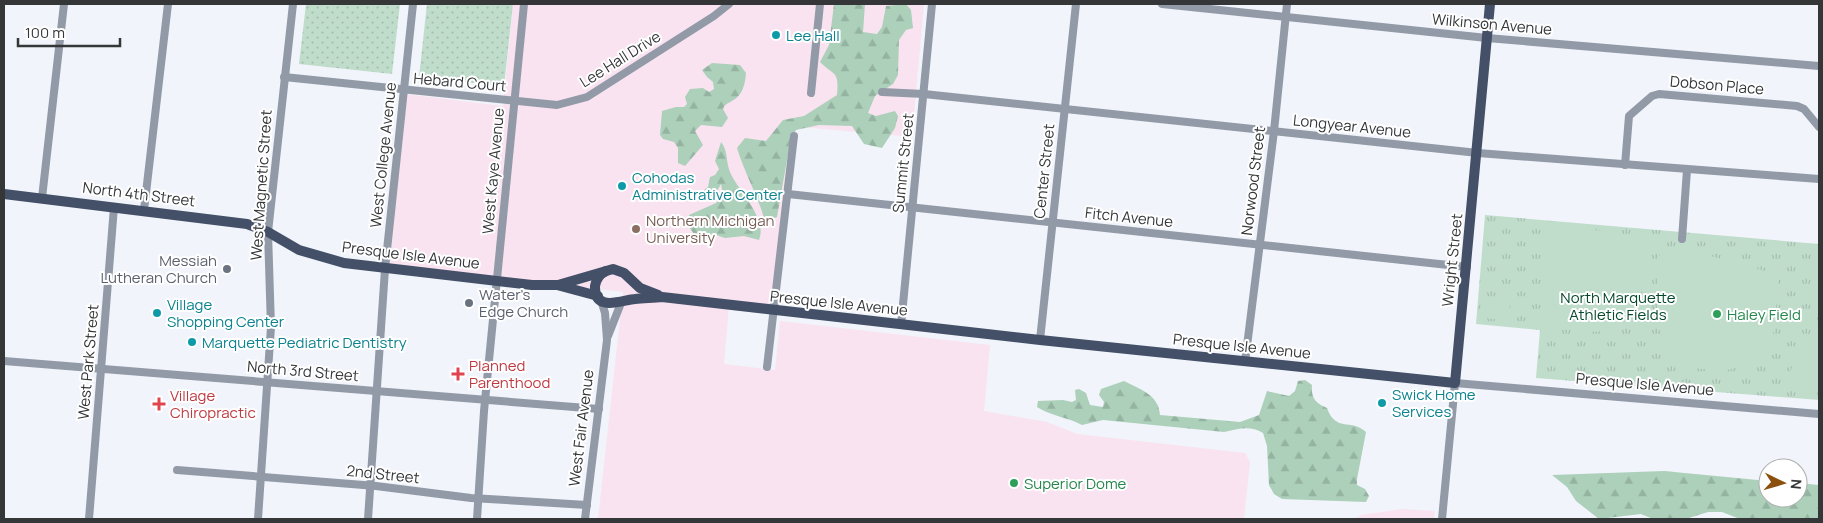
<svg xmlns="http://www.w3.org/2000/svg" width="1823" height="523" viewBox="0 0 1823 523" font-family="Manrope,sans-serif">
	<defs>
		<pattern id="grass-dots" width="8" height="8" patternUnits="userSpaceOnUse" patternTransform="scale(1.25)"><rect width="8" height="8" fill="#c0ddcc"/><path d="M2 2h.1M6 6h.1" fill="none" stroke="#a6beb0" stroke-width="1.8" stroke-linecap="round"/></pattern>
		<pattern id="forest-firs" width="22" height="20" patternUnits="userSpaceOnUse" patternTransform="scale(1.25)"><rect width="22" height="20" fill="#acd0ba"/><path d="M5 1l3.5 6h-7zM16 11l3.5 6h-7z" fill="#95b3a1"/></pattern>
		<pattern id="park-tufts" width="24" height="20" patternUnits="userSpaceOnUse" patternTransform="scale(1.25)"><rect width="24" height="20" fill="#c0ddcc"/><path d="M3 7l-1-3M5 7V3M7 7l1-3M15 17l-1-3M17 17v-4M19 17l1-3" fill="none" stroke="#a6beb0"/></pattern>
	</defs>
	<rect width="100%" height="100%" fill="#f1f4fa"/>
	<g fill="#f9e3f0">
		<polygon points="513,4 924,4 912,137 789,126 775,310 729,306 724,364 775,370 780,321 990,345 984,411 1047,422 1077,434 1245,453 1250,462 1244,519 598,519 623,292 390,265 405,94 503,106"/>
		<polygon points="1402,509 1435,511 1434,519 1353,519 1362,515"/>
	</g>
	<g fill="url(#grass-dots)">
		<polygon points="306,4 400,4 392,74 299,64"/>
		<polygon points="427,4 513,4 504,86 419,77"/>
	</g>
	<g fill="url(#forest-firs)">
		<path d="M834,4H865L863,32L877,34L882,27L886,6L906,4L911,10L913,28L906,30L899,40L898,75L893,84L875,96L868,113L876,116L895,111L898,116L895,128L882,148L864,144L852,126L819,125L796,130L790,143L777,217L765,221C758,196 745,174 737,148L745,138L766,141L783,120L804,116L837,95C839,70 835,77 820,62L829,45Z"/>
		<path d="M712,63L740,65L746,73C745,84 743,95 732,101C727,104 725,104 723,109L728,118L722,127L701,125L695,131L703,145L685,166L678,163V148L674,142L663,139L660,135L662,111L676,107H684L687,104L685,97L690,89L703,88L709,92L714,89L713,82L707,77L702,70Z"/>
		<path d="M721,142C728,150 726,163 730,172C738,191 768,218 759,240L744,236L725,238L713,234L698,239L688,226L689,215L716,203L723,195L721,184L714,196L704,198V190L708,187L710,177L715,175L719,169L715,161Z"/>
		<path d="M1305,380L1312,385C1311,398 1315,403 1327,408C1336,433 1351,418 1366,432L1357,479V485L1365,489L1369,496L1366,502L1282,499L1274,494L1269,485L1267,446L1263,433C1250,425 1238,429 1224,432L1103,420L1082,425C1067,417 1051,416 1037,407L1038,401L1063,400L1072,402L1076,400L1075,390L1079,389L1086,393L1090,405L1103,407L1104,402L1099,395L1101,389L1124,381C1140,389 1159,395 1160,415L1240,422L1259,415L1267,391L1289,396L1295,391L1298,381Z"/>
		<polygon points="1664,471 1768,481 1768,498 1798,498 1798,483 1819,485 1819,519 1740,519 1722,512 1708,512 1686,519 1653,519 1641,514 1599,519 1576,501 1567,487 1552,475"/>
	</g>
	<polygon fill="url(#park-tufts)" points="1485,215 1819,244 1819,400 1536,378 1540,330 1476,324"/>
	<g fill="#c0ddcc">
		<path d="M1551,227L1606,231L1649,242C1647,272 1641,328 1603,331C1585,333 1564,329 1545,328L1542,265L1544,232Z"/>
		<polygon points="1817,245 1819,245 1819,309 1811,309 1812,248"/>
		<polygon points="1667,249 1707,255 1779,275 1774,331 1761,362 1722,371 1663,365 1657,298 1658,257"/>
		<polygon points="1484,302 1510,304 1508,320 1482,318"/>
		<path d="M1819,330V389L1788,383C1793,358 1798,346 1819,330Z"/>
	</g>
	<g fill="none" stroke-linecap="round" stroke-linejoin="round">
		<g stroke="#929aa7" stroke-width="8">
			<polyline points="1162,4 1487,38 1819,66"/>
			<polyline points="284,77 557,105 587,97 714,16 729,4"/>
			<polyline points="882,92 924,94 1478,153 1819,179"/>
			<polyline points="811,93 820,4"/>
			<polyline points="1625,165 1629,116 1652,96 1659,94 1797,106 1804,109 1819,127"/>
			<polyline points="788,194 1467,267"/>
			<polyline points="42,198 64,4"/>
			<polyline points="144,210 168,4"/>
			<polyline points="1682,239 1687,170"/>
			<polyline points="901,325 932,4"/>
			<polyline points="608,336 621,303"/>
			<polyline points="1040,340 1076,4"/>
			<polyline points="4,361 599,409"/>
			<polyline points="1245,362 1274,131 1287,4"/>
			<polyline points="767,367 794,136"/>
			<polyline points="177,470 376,486 471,498 587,505"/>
			<polyline points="89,519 114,207"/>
			<polyline points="258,519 271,327 268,232 293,4"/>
			<polyline points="368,519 385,269 413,4"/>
			<polyline points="477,519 484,411 524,4"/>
			<polyline points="585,519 607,340 605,313 601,300"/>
			<polyline points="1442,519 1455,383 1819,414"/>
		</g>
		<g stroke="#435067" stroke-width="10">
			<polyline points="4,194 247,224 268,232 299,250 344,263 532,285 557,285 598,296"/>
			<path d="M606,271C600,274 596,279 595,286C594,313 622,300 635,299C644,298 653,298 662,297L1040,340L1455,383L1490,4"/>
			<polyline points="558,285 613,269 624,273 640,288 658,295"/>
		</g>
	</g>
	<g fill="#0f9aa8" stroke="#fff" stroke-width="2">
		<circle cx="776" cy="35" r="5"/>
		<circle cx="622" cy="186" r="5"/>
		<circle cx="157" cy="313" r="5"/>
		<circle cx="192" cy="342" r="5"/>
		<circle cx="1382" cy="403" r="5"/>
	</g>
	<circle fill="#8d6e63" stroke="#fff" stroke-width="2" cx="636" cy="229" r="5"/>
	<g fill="#6b7280" stroke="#fff" stroke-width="2">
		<circle cx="227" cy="269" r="5"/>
		<circle cx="469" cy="303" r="5"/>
	</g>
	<g fill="#2e9e5b" stroke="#fff" stroke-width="2">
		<circle cx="1717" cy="314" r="5"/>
		<circle cx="1014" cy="483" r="5"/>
	</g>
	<g fill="#e0444e" stroke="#fff" stroke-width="2">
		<path d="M455.5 366.5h5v5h5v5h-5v5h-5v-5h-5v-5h5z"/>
		<path d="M156.5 396.5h5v5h5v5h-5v5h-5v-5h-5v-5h5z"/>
	</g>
	<g text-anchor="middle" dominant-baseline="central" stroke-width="4" stroke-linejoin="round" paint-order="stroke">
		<g font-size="15" fill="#343638" stroke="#fff">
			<text transform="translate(1492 24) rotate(5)">Wilkinson Avenue</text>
			<text transform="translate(620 59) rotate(-32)">Lee Hall Drive</text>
			<text transform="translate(460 82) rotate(5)">Hebard Court</text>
			<text transform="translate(1717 85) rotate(5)">Dobson Place</text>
			<text transform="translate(1352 126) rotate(6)">Longyear Avenue</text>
			<text transform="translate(383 155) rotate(-84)">West College Avenue</text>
			<text transform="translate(903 163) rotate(-84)">Summit Street</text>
			<text transform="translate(493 171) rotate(-85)">West Kaye Avenue</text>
			<text transform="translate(1044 171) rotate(-84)">Center Street</text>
			<text transform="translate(1253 181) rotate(-83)">Norwood Street</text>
			<text transform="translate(261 185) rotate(-86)">West Magnetic Street</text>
			<text transform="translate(139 194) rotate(7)">North 4th Street</text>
			<text transform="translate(1129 217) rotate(6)">Fitch Avenue</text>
			<text transform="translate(411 255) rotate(7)">Presque Isle Avenue</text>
			<text transform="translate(1452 260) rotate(-84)">Wright Street</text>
			<text transform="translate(839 303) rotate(6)">Presque Isle Avenue</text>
			<text transform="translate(1242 346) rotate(6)">Presque Isle Avenue</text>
			<text transform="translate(88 362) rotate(-85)">West Park Street</text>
			<text transform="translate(303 371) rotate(5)">North 3rd Street</text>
			<text transform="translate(1645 384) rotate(5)">Presque Isle Avenue</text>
			<text transform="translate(581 428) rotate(-83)">West Fair Avenue</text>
			<text transform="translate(383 474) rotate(6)">2nd Street</text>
		</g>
		<g font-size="15" fill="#0d838f" stroke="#fff" text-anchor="start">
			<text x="786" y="35">Lee Hall</text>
			<text x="632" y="177">Cohodas<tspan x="632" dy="17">Administrative Center</tspan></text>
			<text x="167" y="304">Village<tspan x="167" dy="17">Shopping Center</tspan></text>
			<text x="202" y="342">Marquette Pediatric Dentistry</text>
			<text x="1392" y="394">Swick Home<tspan x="1392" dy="17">Services</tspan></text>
		</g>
		<g font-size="15" fill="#785e54" stroke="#fff" text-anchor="start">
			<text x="646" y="220">Northern Michigan<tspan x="646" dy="17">University</tspan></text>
		</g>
		<g font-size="15" fill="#5b616d" stroke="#fff" text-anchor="end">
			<text x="217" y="260">Messiah<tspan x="217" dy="17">Lutheran Church</tspan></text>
			<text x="479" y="294" text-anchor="start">Water's<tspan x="479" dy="17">Edge Church</tspan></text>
		</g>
		<g font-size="15" fill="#05482c" stroke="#fff">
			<text x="1618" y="297">North Marquette<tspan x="1618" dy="17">Athletic Fields</tspan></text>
		</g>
		<g font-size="15" fill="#27864d" stroke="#fff" text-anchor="start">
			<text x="1727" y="314">Haley Field</text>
			<text x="1024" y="483">Superior Dome</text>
		</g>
		<g font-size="15" fill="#be3a42" stroke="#fff" text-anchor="start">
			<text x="469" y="365">Planned<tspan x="469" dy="17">Parenthood</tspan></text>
			<text x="170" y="395">Village<tspan x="170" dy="17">Chiropractic</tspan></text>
		</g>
	</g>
	<rect width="1823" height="523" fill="none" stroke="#343638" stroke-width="10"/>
	<g transform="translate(1783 483) rotate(95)"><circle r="24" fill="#ffffff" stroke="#aeafaf"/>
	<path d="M0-4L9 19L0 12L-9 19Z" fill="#8c500e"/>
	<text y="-8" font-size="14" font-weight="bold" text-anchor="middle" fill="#343638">N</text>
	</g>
	<path d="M18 38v8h102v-8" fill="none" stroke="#343638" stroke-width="2.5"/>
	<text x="25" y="38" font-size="15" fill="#343638" stroke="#ffffff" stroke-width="4" paint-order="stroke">100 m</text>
</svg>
